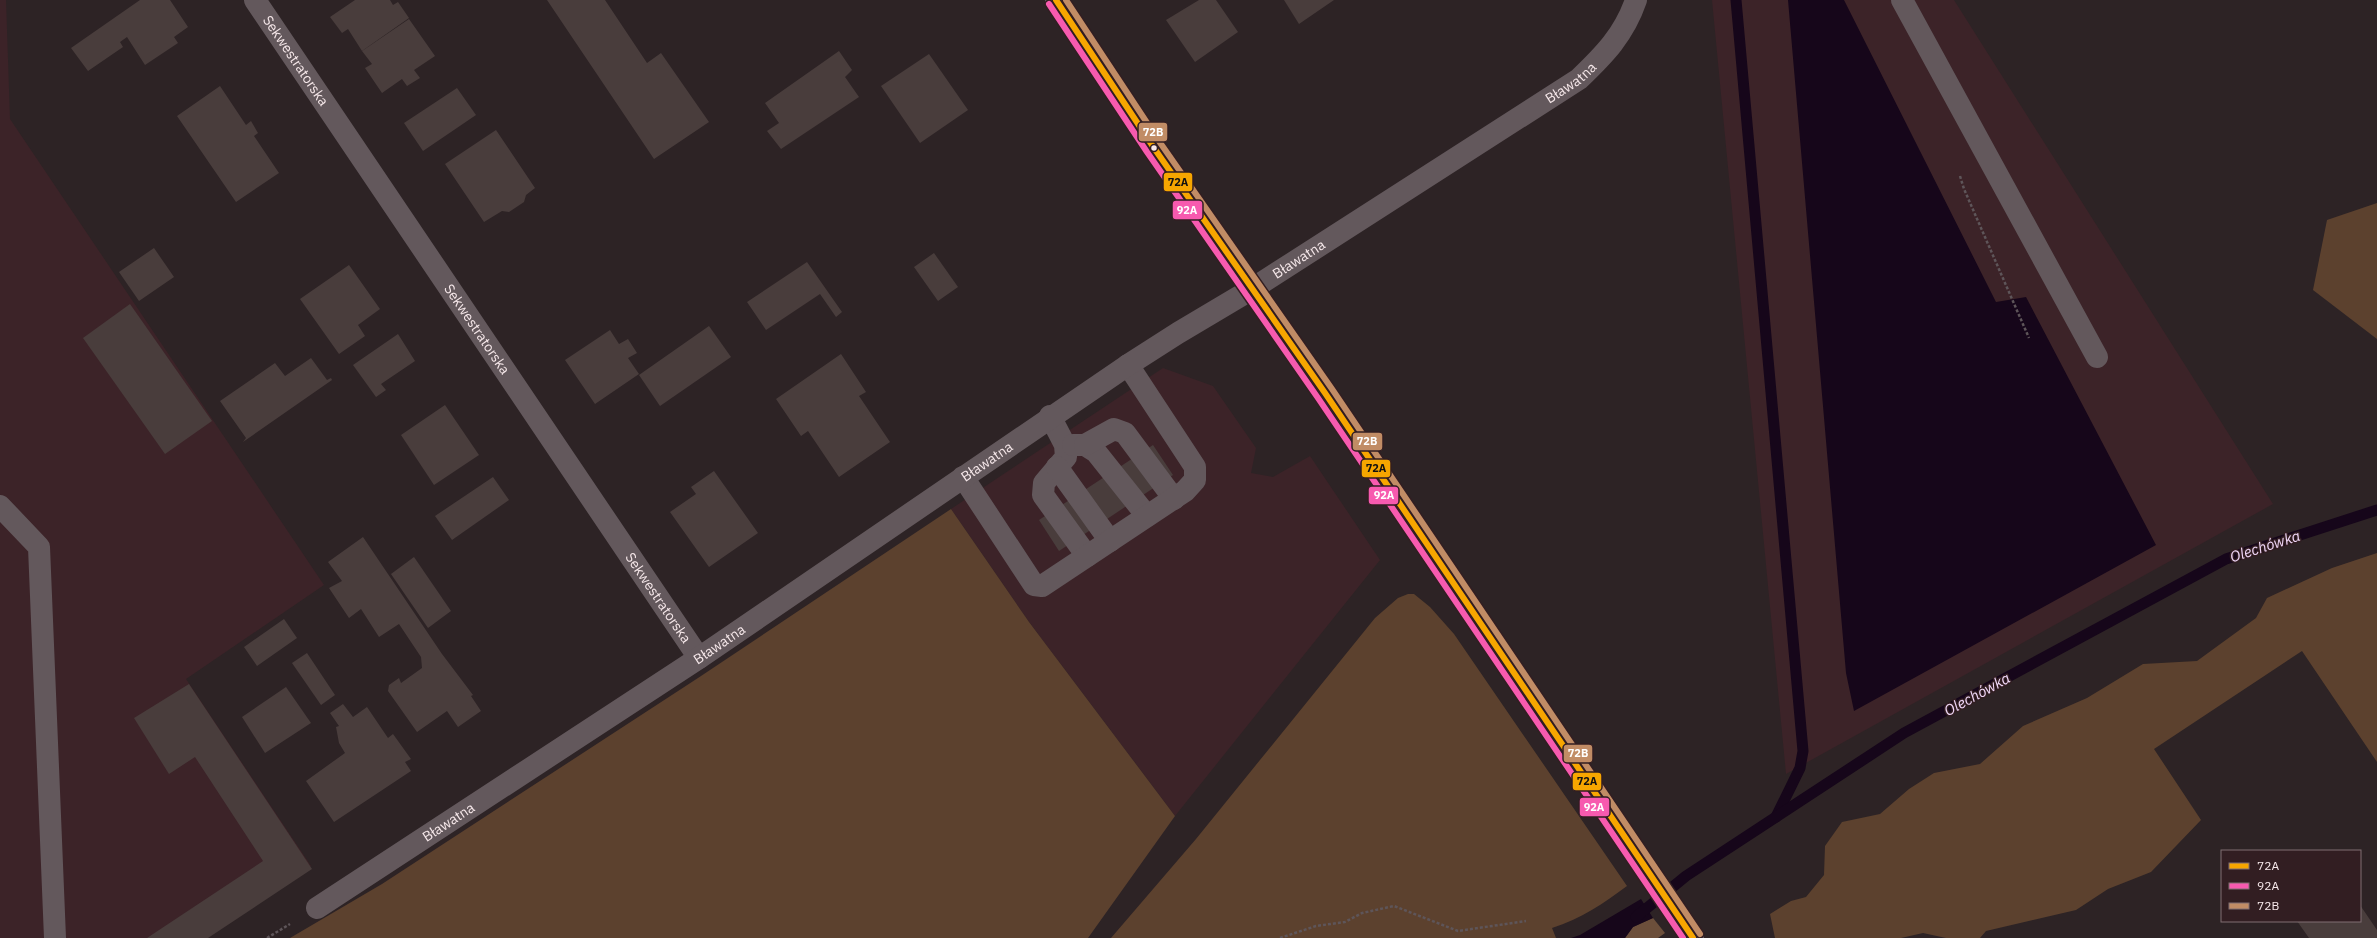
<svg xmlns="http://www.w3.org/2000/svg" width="2377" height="938" viewBox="0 0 2377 938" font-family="'IBM Plex Sans',sans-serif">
	<rect width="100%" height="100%" fill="#2d2325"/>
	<g fill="#3c2328">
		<polygon points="0,0 6,0 10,119 324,585 186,679 311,866 197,938 0,938"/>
		<polygon points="1712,0 1954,0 2273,504 1786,774"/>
		<polygon points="1163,368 1213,386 1256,448 1251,473 1273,477 1310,456 1380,560 1175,816 1029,622 951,509"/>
	</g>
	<g fill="#5c412e">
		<polygon points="2377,203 2377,339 2313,290 2327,220"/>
		<polygon points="951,509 1029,622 1175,816 1088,938 290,938 382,884 698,678"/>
		<polygon points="2377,553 2377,762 2302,651 2154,749 2201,820 2151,872 2108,889 2076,910 1986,931 1980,938 1946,938 1923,933 1901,938 1775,938 1770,914 1791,901 1806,897 1824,875 1825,846 1842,822 1880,814 1909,789 1934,773 1980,764 2023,726 2087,698 2143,664 2197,661 2256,618 2267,598 2332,568"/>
		<path d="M1408,594H1414L1430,607L1454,634L1627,886C1604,903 1581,919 1552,928L1556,938H1111L1196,839L1375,618L1398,598Z"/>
	</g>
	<polygon fill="#6c4f3b" points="1653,918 1665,933 1658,938 1625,938 1633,927"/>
	<g fill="#16061a">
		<polygon points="1788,0 1844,0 1996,302 2026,297 2156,545 1854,711 1846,673"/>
		<polygon points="1641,899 1653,918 1633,927 1625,938 1571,938 1580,935"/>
	</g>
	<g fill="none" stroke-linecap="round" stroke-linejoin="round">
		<g stroke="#16061a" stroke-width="11">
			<polyline points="1736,0 1803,751 1800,768 1776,817"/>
			<polyline points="1636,917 1686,876 1904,733 2226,559 2377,510"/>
		</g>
	</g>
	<g fill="#493d3c">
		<polygon points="140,0 170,0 188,27 174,37 178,43 145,65 127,37 120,42 123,47 88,71 71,48"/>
		<polygon points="355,0 390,0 393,5 398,2 409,18 362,51 348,29 342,33 330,17"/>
		<polygon points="547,0 605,0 647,63 661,53 709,122 654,159"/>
		<polygon points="1199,0 1216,0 1238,32 1195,62 1166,20"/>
		<polygon points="1284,0 1334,0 1299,24"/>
		<polygon points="409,19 435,56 414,70 420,78 407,86 402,79 382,93 365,68 372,64 362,51"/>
		<polygon points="839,51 852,70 845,77 859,97 781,149 767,131 779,123 765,103"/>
		<polygon points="929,54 968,110 920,143 881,86"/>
		<polygon points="220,86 246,125 251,121 258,133 254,136 279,173 236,202 177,116"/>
		<polygon points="457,88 476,115 423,151 404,123"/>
		<polygon points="496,130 535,188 526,195 524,202 509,212 502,211 484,222 445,164"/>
		<polygon points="154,248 174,277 139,301 119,272"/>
		<polygon points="934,253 958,287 938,301 914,267"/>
		<polygon points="807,262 842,312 836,317 820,294 766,330 747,302"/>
		<polygon points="349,265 380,309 358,325 365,336 339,354 300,299"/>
		<polygon points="130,304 212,421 165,454 83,338"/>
		<polygon points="709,326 731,357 660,406 639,375"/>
		<polygon points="610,330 619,344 628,339 637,353 628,358 639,374 595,404 565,360"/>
		<polygon points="398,334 415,361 381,384 386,390 376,397 353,365"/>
		<polygon points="841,354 866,392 859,396 890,442 839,477 808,431 801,436 776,399"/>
		<polygon points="311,358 327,380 331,378 332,380 243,442 246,438 220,401 275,363 285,376"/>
		<polygon points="445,405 479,455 434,485 401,435"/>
		<polygon points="1153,445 1173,475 1059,551 1039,520"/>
		<polygon points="714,471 758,533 709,567 670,512 696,494 691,487"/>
		<polygon points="493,477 509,500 452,540 435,516"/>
		<polygon points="363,537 442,654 473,695 471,696 481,711 458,727 447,711 417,732 388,691 389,685 399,678 401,683 422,668 421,657 399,624 379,637 361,609 349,618 329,588 342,581 328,562"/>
		<polygon points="414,557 451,611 428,628 391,574"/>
		<polygon points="284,619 297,638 257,666 244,647"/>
		<polygon points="307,653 335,695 321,705 292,663"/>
		<polygon points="189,684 312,869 208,938 147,938 263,861 195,757 169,774 134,718"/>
		<polygon points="286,687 311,723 265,753 242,717"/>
		<polygon points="343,704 353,717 367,707 388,738 393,734 411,759 405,762 411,771 334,822 306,781 345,753 339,743 336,727 339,726 330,713"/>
		<polygon points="2360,905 2377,930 2377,938 2309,938 2297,921 2360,921"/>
	</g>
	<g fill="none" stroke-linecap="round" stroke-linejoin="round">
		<g stroke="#5e5559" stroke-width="2.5" stroke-dasharray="3 2" stroke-linecap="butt">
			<polyline points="1960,176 1964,189 2029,338"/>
			<polyline points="267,938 290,924"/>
			<polyline points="1280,938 1316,926 1345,922 1362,913 1394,906 1458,931 1526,921"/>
		</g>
		<g stroke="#63585c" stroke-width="22">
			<polyline points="1902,0 2097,357"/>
			<polyline points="1050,416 1065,445 1066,457 1044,483 1043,495 1087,556"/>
			<polyline points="1073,445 1085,445 1096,452 1147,516"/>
			<polyline points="1085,445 1114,429 1125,433 1174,499"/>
			<polyline points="1057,467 1110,541"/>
			<polyline points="963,477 1034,585 1042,586 1185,491 1195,480 1195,467 1128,365"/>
			<polyline points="0,506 39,547 55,938"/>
		</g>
		<g stroke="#63585c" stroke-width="22">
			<path id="s1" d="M255,0L699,658"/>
			<path id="s2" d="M317,908L699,658L1128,365L1178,333L1252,289L1579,79C1604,55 1624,35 1636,0"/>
		</g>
		<polyline stroke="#63585c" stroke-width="22" points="1056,0 1154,148 1325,393 1693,938"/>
		<g stroke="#321e22" stroke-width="9">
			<polyline id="bus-1" points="1056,0 1154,148 1325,393 1693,938"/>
		</g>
		<g stroke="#321e22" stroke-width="9">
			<polyline id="bus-2" points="1049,4 1147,152 1318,398 1683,938"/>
		</g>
		<g stroke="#321e22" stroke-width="9">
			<polyline id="bus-3" points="1066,0 1161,144 1332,389 1700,934"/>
		</g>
		<use href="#bus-1" stroke="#f7a600" stroke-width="6"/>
		<use href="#bus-2" stroke="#f75aaf" stroke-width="6"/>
		<use href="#bus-3" stroke="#c18c65" stroke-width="6"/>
	</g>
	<circle fill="#f6e8ea" stroke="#321e22" stroke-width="1.5" cx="1154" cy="148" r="3.5"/>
	<g text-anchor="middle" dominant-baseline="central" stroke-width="3" stroke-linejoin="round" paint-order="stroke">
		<g font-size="14" fill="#f6e8ea" stroke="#321e22">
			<text stroke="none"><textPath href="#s1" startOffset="73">Sekwestratorska</textPath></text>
			<text stroke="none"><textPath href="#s2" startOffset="1501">Bławatna</textPath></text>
			<text stroke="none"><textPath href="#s2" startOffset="1177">Bławatna</textPath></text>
			<text stroke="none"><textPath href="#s1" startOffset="397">Sekwestratorska</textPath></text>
			<text stroke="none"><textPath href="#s2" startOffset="805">Bławatna</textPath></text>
			<text stroke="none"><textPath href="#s1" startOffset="721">Sekwestratorska</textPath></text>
			<text stroke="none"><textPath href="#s2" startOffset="481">Bławatna</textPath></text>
			<text stroke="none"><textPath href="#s2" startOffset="157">Bławatna</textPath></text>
		</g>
		<g font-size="15" font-style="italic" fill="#f1d8f9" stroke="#321e22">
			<text transform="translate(2265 546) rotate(-18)">Olechówka</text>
			<text transform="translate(1977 694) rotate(-29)">Olechówka</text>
		</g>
	</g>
	<g stroke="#321e22" stroke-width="1.5">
		<rect x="1138" y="122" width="30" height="20" rx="4" fill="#c18c65"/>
		<rect x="1163" y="172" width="30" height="20" rx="4" fill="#f7a600"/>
		<rect x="1172" y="200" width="31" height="20" rx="4" fill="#f75aaf"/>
		<rect x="1352" y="432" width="31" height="19" rx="4" fill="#c18c65"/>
		<rect x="1361" y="459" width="30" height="19" rx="4" fill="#f7a600"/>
		<rect x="1368" y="486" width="31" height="19" rx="4" fill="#f75aaf"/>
		<rect x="1563" y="744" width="30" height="19" rx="4" fill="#c18c65"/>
		<rect x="1572" y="772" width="30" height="19" rx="4" fill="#f7a600"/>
		<rect x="1579" y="797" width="31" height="20" rx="4" fill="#f75aaf"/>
	</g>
	<g font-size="11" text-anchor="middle" font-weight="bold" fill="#fff">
		<text x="1153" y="136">72B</text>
		<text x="1187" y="214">92A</text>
		<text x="1367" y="445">72B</text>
		<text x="1384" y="499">92A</text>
		<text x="1578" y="757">72B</text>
		<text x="1594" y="811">92A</text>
	</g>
	<g font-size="11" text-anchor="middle" font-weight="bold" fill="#111">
		<text x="1178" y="186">72A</text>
		<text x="1376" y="472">72A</text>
		<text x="1587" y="785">72A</text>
	</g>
	<rect x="2221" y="850" width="140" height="72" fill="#321e22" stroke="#806f72"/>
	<rect x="2229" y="863" width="20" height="6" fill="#f7a600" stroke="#806f72"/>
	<text x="2257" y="870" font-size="12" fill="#f6e8ea">72A</text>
	<rect x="2229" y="883" width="20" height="6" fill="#f75aaf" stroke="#806f72"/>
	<text x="2257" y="890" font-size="12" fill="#f6e8ea">92A</text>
	<rect x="2229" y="903" width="20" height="6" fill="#c18c65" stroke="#806f72"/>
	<text x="2257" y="910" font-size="12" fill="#f6e8ea">72B</text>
</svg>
